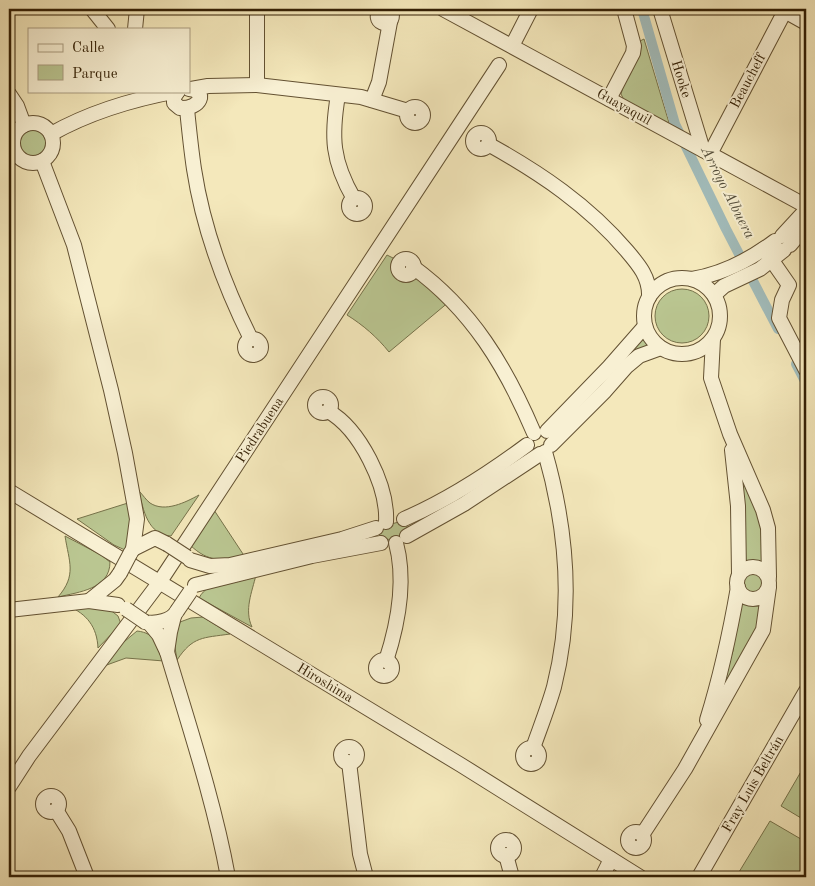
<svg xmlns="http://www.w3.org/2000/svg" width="815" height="886" viewBox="0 0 815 886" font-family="'Old Standard TT',serif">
	<rect width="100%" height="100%" fill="#f4e8bb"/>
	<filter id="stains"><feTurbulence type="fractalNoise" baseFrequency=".004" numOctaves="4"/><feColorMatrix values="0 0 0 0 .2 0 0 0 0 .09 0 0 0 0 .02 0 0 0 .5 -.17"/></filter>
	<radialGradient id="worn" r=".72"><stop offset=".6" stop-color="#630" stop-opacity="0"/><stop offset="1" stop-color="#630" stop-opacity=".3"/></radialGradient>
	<g fill="#bac691" stroke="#76724a">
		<polygon points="644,39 670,126 624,100 621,94 623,87 637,58 640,41"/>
		<circle cx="33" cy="142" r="14"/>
		<path d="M387,255L395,259L393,271L404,279L415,276L450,301L389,352C377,337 363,325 347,315Z"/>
		<circle cx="682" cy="316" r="27"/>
		<polygon points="646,335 655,346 580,404"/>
		<polygon points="736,456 762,524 763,564 752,563 742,566"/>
		<path d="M139,491C143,495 146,500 150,503C165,513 186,502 199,495L171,536C148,535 143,510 139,491Z"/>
		<path d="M131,502C133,518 134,536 125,550L114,545L77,519Z"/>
		<path d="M214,510L245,557C221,560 209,563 190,545Z"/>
		<path d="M399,522L407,525V529C401,538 394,542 382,539L379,534L380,530L387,525Z"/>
		<path d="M65,536L101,555L110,562C110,589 79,592 58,597C77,575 69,562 65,536Z"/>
		<circle cx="753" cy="582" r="12"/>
		<path d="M256,575C252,592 244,610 252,627L199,598C208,580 238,579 256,575Z"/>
		<path d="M738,596C748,602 754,603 764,598L761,623L714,710L733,651Z"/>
		<path d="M68,606L109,609L118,616L121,624L98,648C97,627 87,614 68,606Z"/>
		<path d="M203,617L230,634C203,638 193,636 177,660L174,641L180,622L191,618Z"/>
		<path d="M137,631C156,633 157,645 164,661L126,658L104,666L119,646Z"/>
		<polygon points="806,763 806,821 781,806"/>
		<polygon points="770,821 806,842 806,877 736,877"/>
	</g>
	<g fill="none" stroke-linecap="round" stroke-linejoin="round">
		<g stroke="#a2bdbc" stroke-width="10">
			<polyline points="642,9 675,124 726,229 778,329"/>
			<polyline points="796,364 806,383"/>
		</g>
		<g stroke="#635132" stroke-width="16">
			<g id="minor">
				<polyline points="92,9 108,29"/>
				<path d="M382,9C368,21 393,32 392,13L388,9"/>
				<polyline points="443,9 806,206"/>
				<polyline points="660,9 703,150"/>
				<polyline points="781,9 806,23"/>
				<polyline points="135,29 137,9"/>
				<polyline points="512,46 531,9"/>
				<polyline points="257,85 257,9"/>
				<polyline points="191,89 208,86 257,85 361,97 408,111"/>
				<path d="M178,91L174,97V103L180,108C201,109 208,91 189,89"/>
				<polyline points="9,94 17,106 24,125"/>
				<path d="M338,95C331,137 332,161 354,199"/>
				<polyline points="609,99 633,53 634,46 624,9"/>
				<polyline points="372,100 379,82 390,22"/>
				<circle cx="415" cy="115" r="8"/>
				<path d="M187,109C189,129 191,149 194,169C203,228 225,287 251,339"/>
				<circle cx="33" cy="143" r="20"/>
				<circle cx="481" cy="141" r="8"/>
				<path d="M51,134C90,112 134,99 178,91"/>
				<path d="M488,144C540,173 588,205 627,251C639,265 650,278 649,297"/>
				<polyline points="710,154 786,9"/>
				<polyline points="42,161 74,245 111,390 125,453 137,519 133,549 130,554"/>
				<circle cx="357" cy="206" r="8"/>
				<polyline points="782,236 806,210"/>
				<polyline points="790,245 806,226"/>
				<polyline points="764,249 789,285 782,300 779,318 806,370"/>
				<circle cx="406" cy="267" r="8"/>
				<path d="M413,267C472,310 506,367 534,433"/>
				<circle cx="682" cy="316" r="38"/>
				<path d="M692,279C722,274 751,259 775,241"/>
				<polyline points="714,295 724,286 760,269 784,250"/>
				<polyline points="713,339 711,378 730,434 763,510 768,528 769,577"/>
				<circle cx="253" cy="347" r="8"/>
				<circle cx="323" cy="405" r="8"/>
				<path d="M328,411C360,429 388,486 386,522"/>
				<polyline points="547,431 609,367 645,326"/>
				<polyline points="551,445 605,391 627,366 639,356 661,348"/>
				<polyline points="732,450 738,506 739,574"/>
				<polyline points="9,491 461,765 640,877"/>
				<path d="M404,519C448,500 488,474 527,445"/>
				<polyline points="407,536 464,504 540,454"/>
				<polyline points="133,549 155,538 167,544"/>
				<polyline points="190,560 210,566 230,565 342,539 376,528"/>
				<circle cx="753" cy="583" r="16"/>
				<polyline points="195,585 312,556 381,543"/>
				<polyline points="118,605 89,601 115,580 120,573"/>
				<polyline points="9,610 89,601"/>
				<path d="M145,622C156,624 172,621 177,611"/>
				<path d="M149,623L159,635L167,652C189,726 214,801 228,877"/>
				<polyline points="167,652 170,632 174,616"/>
				<circle cx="384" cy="668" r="8"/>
				<path d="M386,661C398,624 406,580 396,543"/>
				<path d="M707,720C721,675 730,633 738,587"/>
				<circle cx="349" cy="755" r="8"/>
				<path d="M533,748C540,728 548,708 554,687C574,608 567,529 545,452"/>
				<circle cx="531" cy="756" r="8"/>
				<polyline points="349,762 360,854 366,877"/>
				<polyline points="9,787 29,756 159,583 499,65"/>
				<circle cx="51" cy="804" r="8"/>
				<polyline points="56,810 69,831 87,877"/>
				<circle cx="636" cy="840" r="8"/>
				<polyline points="642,835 685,769 763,630 769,587"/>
				<circle cx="506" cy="848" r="8"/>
				<polyline points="506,855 512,877"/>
				<polyline points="602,877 611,859"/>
				<polyline points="699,877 806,691"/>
			</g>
		</g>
		<use href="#minor" stroke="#f8f0d3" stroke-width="14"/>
		<g stroke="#635132" stroke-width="16" stroke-linecap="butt">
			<g id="minor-bridge">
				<polyline points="167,544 187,557"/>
				<polyline points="120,573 130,554"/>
				<polyline points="126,609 145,622"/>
				<polyline points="177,611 190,592"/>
			</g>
		</g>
		<use href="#minor-bridge" stroke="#f8f0d3" stroke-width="14"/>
	</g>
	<g text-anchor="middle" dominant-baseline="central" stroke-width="4" stroke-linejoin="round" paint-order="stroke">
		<g font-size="14" fill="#331f04" stroke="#f8f0d3">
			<text transform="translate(681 79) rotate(73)">Hooke</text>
			<text transform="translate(748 81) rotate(-62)">Beaucheff</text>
			<text transform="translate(624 107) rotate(29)">Guayaquil</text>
			<text transform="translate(260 430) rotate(-57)">Piedrabuena</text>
			<text transform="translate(325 683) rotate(31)">Hiroshima</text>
			<text transform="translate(753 784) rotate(-60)">Fray Luis Beltrán</text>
		</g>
		<g font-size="15" font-style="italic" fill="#544e3b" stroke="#f8f0d3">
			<text transform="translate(727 193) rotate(63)">Arroyo Albuera</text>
		</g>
	</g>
	<rect width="815" height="886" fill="none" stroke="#f4e8bb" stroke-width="30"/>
	<rect x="10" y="10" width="795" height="866" fill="none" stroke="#331f04" stroke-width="2.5"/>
	<rect x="15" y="15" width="785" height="856" fill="none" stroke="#331f04"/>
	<rect x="28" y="28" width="162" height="65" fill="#f8f0d3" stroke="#a99c80"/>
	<rect x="38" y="44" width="25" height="8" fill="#f8f0d3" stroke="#a99c80"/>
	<text x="72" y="52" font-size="15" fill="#331f04">Calle</text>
	<rect x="38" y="65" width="25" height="15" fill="#bac691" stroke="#a99c80"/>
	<text x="72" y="78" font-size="15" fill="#331f04">Parque</text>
	<rect width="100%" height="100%" filter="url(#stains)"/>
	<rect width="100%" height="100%" fill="url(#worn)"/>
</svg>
